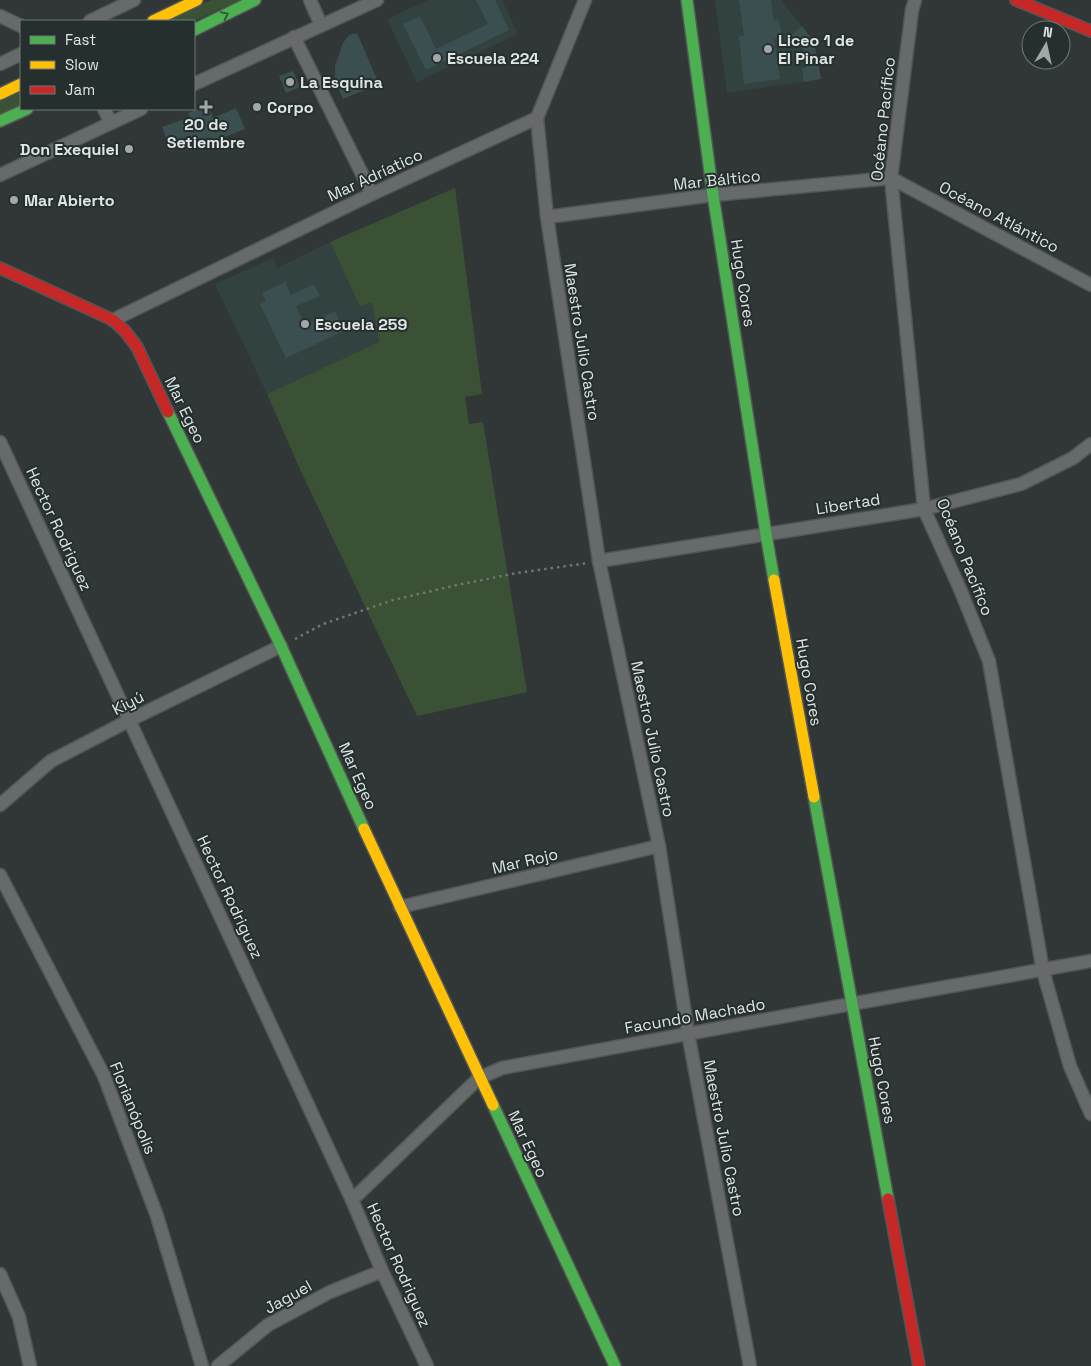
<svg xmlns="http://www.w3.org/2000/svg" width="1091" height="1366" viewBox="0 0 1091 1366" font-family="'Space Grotesk',sans-serif">
	<rect width="100%" height="100%" fill="#313736"/>
	<g fill="#324240">
		<polygon points="428,0 502,0 518,34 417,82 387,19"/>
		<polygon points="715,0 781,0 814,42 821,79 727,93"/>
		<polygon points="330,242 360,307 372,302 379,342 267,394 215,284 273,258 277,268"/>
	</g>
	<g fill="#3b5136">
		<polygon points="211,0 240,0 194,21 166,21"/>
		<polygon points="21,91 21,104 0,114 0,101"/>
		<polygon points="455,188 482,394 465,397 469,424 483,422 527,692 417,716 299,467 267,394 379,342 372,302 360,307 330,242"/>
	</g>
	<g fill="#3c4f50">
		<polygon points="476,0 495,0 509,30 426,70 403,24 420,16 436,49 488,24"/>
		<polygon points="739,0 771,0 774,21 779,20 782,38 774,39 780,79 744,84 739,36 744,36"/>
		<polygon points="802,26 814,42 821,79 804,82 802,68 806,68 804,50 791,35"/>
		<polygon points="357,33 379,84 343,99 335,81 335,66 343,43 349,35"/>
		<polygon points="293,71 300,87 286,93 279,76"/>
		<polygon points="208,105 213,118 236,108 245,129 202,146 199,140 171,151 162,127 190,117 188,113"/>
		<polygon points="285,282 291,295 314,284 320,296 296,306 305,325 335,311 344,331 286,358 260,304 266,301 262,293"/>
	</g>
	<g fill="none" stroke-linecap="round" stroke-linejoin="round">
		<g stroke="#515655" stroke-width="15">
			<g id="street">
				<polyline points="310,0 321,25"/>
				<polyline points="915,0 912,10 891,178 924,509 960,589 989,661 1043,971 1070,1066 1091,1114"/>
				<polyline points="0,16 21,26"/>
				<polyline points="90,21 134,0"/>
				<polyline points="294,37 372,194"/>
				<polyline points="0,64 21,54"/>
				<polyline points="194,84 377,0"/>
				<polyline points="104,109 111,123"/>
				<polyline points="537,118 547,217 599,561 659,846 688,1033 750,1366"/>
				<polyline points="0,175 141,109"/>
				<polyline points="547,217 713,195 891,178 1091,285"/>
				<polyline points="113,320 372,194 537,118 585,0"/>
				<polyline points="0,442 352,1200 382,1271 427,1366"/>
				<polyline points="599,561 924,509 1021,484 1073,458 1091,444"/>
				<polyline points="0,805 51,761 130,720 281,646"/>
				<polyline points="0,875 104,1076 157,1216 202,1366"/>
				<polyline points="400,907 659,846"/>
				<polyline points="352,1200 479,1078 502,1068 851,1004 1091,961"/>
				<polyline points="0,1274 19,1317 30,1366"/>
				<polyline points="218,1366 268,1325 330,1292 382,1271"/>
			</g>
		</g>
		<g stroke="#515655" stroke-width="14">
			<g id="fast">
				<polyline points="687,0 713,195 766,534 774,580"/>
				<polyline points="194,30 255,0"/>
				<polyline points="0,121 27,109"/>
				<polyline points="168,412 281,646 364,829"/>
				<polyline points="814,797 888,1199"/>
				<polyline points="493,1105 615,1366"/>
			</g>
		</g>
		<g stroke="#515655" stroke-width="14">
			<g id="slow">
				<polyline points="153,21 197,0"/>
				<polyline points="0,94 21,84"/>
				<polyline points="774,580 814,797"/>
				<polyline points="364,829 493,1105"/>
			</g>
		</g>
		<g stroke="#515655" stroke-width="14">
			<g id="jam">
				<polyline points="1016,0 1091,31"/>
				<polyline points="0,268 113,320 125,331 137,347 168,412"/>
				<polyline points="888,1199 919,1366"/>
			</g>
		</g>
		<polyline stroke="#707473" stroke-width="2.5" stroke-dasharray="2.5 4" stroke-linecap="butt" points="295,639 323,624 393,600 457,585 517,573 588,563"/>
		<use href="#street" stroke="#676a6a" stroke-width="12"/>
		<use href="#fast" stroke="#4caf50" stroke-width="11"/>
		<use href="#slow" stroke="#ffc107" stroke-width="11"/>
		<use href="#jam" stroke="#c62828" stroke-width="11"/>
	</g>
	<defs><path id="oneway-chevron" d="M-2-3.5L2.5 0L-2 3.5" fill="none" stroke-width="1.6" stroke-linecap="round" stroke-linejoin="round" transform="scale(1.25)"/></defs>
	<use stroke="#335c3a" href="#oneway-chevron" transform="translate(225 15) rotate(-26)"/>
	<g fill="#a2a8a7" stroke="#252f2e" stroke-width="2">
		<circle cx="768" cy="49" r="5"/>
		<circle cx="437" cy="58" r="5"/>
		<circle cx="290" cy="82" r="5"/>
		<path d="M203.5 99.5h5v5h5v5h-5v5h-5v-5h-5v-5h5z"/>
		<circle cx="257" cy="107" r="5"/>
		<circle cx="129" cy="149" r="5"/>
		<circle cx="14" cy="200" r="5"/>
		<circle cx="305" cy="324" r="5"/>
	</g>
	<g text-anchor="middle" dominant-baseline="central" stroke-width="4" stroke-linejoin="round" paint-order="stroke">
		<g font-size="16" font-weight="bold" fill="#dfe5e4" stroke="#252f2e" text-anchor="start">
			<text x="778" y="40">Liceo 1 de<tspan x="778" dy="18">El Pinar</tspan></text>
			<text x="447" y="58">Escuela 224</text>
			<text x="300" y="82">La Esquina</text>
			<text x="267" y="107">Corpo</text>
			<text x="206" y="124" text-anchor="middle">20 de<tspan x="206" dy="18">Setiembre</tspan></text>
			<text x="119" y="149" text-anchor="end">Don Exequiel</text>
			<text x="24" y="200">Mar Abierto</text>
			<text x="315" y="324">Escuela 259</text>
		</g>
		<g font-size="16" fill="#dfe5e4" stroke="#252f2e">
			<text transform="translate(883 119) rotate(-84)">Océano Pacífico</text>
			<text transform="translate(375 175) rotate(-25)">Mar Adríatico</text>
			<text transform="translate(717 180) rotate(-6)">Mar Báltico</text>
			<text transform="translate(999 217) rotate(28)">Océano Atlántico</text>
			<text transform="translate(743 283) rotate(81)">Hugo Cores</text>
			<text transform="translate(582 342) rotate(81)">Maestro Julio Castro</text>
			<text transform="translate(185 410) rotate(64)">Mar Egeo</text>
			<text transform="translate(848 504) rotate(-9)">Libertad</text>
			<text transform="translate(59 529) rotate(65)">Hector Rodriguez</text>
			<text transform="translate(965 557) rotate(68)">Océano Pacífico</text>
			<text transform="translate(809 682) rotate(80)">Hugo Cores</text>
			<text transform="translate(128 703) rotate(-27)">Kiyú</text>
			<text transform="translate(653 739) rotate(78)">Maestro Julio Castro</text>
			<text transform="translate(358 776) rotate(66)">Mar Egeo</text>
			<text transform="translate(525 861) rotate(-13)">Mar Rojo</text>
			<text transform="translate(230 897) rotate(65)">Hector Rodriguez</text>
			<text transform="translate(695 1016) rotate(-10)">Facundo Machado</text>
			<text transform="translate(882 1080) rotate(79)">Hugo Cores</text>
			<text transform="translate(133 1108) rotate(68)">Florianópolis</text>
			<text transform="translate(724 1138) rotate(79)">Maestro Julio Castro</text>
			<text transform="translate(528 1144) rotate(65)">Mar Egeo</text>
			<text transform="translate(399 1265) rotate(66)">Hector Rodriguez</text>
			<text transform="translate(288 1297) rotate(-29)">Jaguel</text>
		</g>
	</g>
	<rect x="20" y="20" width="175" height="90" fill="#252f2e" stroke="#6f7877"/>
	<rect x="30" y="36" width="25" height="8" fill="#4caf50" stroke="#6f7877"/>
	<text x="65" y="45" font-size="15" fill="#dfe5e4">Fast</text>
	<rect x="30" y="61" width="25" height="8" fill="#ffc107" stroke="#6f7877"/>
	<text x="65" y="70" font-size="15" fill="#dfe5e4">Slow</text>
	<rect x="30" y="86" width="25" height="8" fill="#c62828" stroke="#6f7877"/>
	<text x="65" y="95" font-size="15" fill="#dfe5e4">Jam</text>
	<g transform="translate(1046 45) rotate(9)"><circle r="24" fill="#252f2e" stroke="#6f7877"/>
	<path d="M0-4L9 19L0 12L-9 19Z" fill="#a2a8a7"/>
	<text y="-8" font-size="14" font-weight="bold" text-anchor="middle" fill="#dfe5e4">N</text>
	</g>
</svg>
